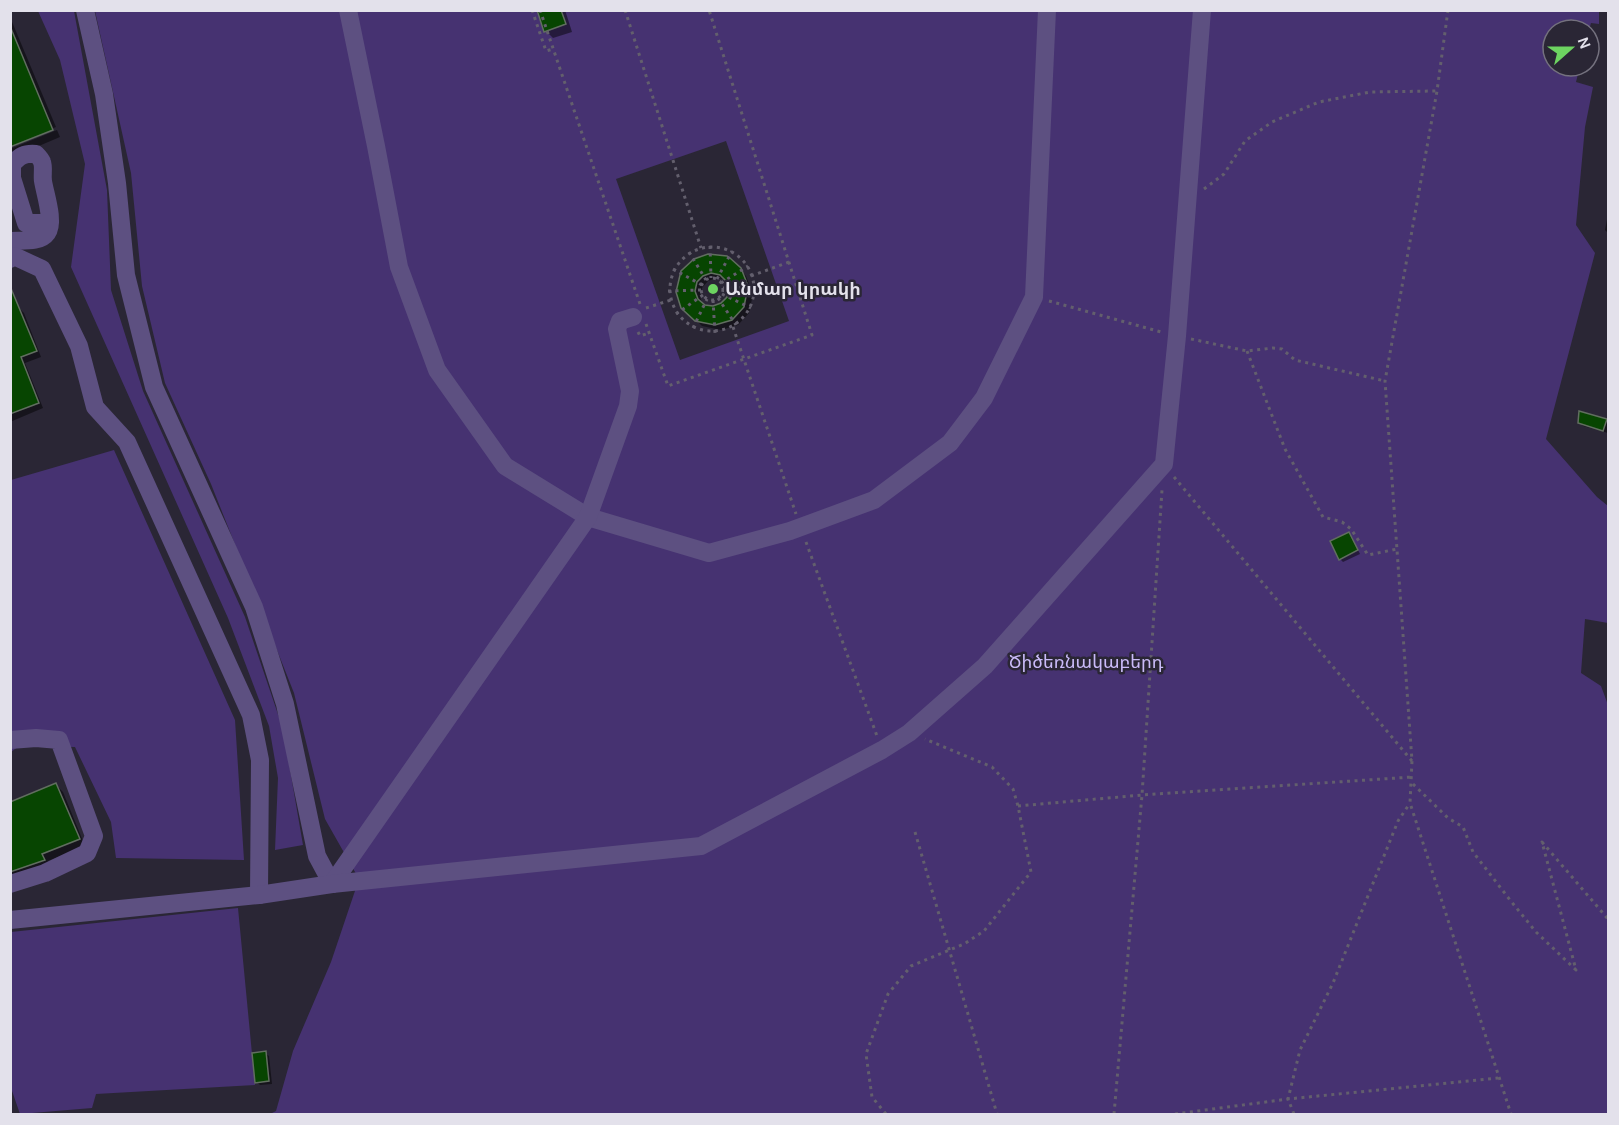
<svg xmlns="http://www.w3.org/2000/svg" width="1619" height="1125" viewBox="0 0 1619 1125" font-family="Karla,'Noto Sans Armenian',sans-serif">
	<rect width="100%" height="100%" fill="#2a2635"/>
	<g fill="#463271" fill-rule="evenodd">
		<polygon points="38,11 74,11 107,190 111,290 143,391 245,617 283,729 303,845 275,850 278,778 269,726 228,618 71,267 85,164 60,60"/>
		<path d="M95,11H1599V24L1591,23L1589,30H1553V66H1580L1576,82L1593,87L1585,127L1576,225L1595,253L1546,439L1597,497L1608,506V623L1585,619L1581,673L1601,686L1608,705V1114H270L276,1111L293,1051L331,962L359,879L325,819L294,693L211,484L165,383L142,286L131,173ZM726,141L789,321L680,360L616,179Z"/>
		<polygon points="114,450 235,720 244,860 116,858 111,822 75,747 19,746 11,752 11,480"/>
		<polygon points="238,908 255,1085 96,1094 92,1108 20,1114 10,1085 11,932"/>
	</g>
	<g fill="#0007" fill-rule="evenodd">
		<polygon points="539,10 565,10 572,32 553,38 546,31"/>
		<polygon points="10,17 56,127 10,146"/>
		<polygon points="57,130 60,137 13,157 10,155 10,149"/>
		<polygon points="1608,214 1608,233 1605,230"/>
		<path d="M740,269L746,276L753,294L749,313L738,325L721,330L702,326L683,307L682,272ZM717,278L727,280L730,288L728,298L722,305L713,308L703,305L700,297L702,288L708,281Z"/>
		<polygon points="19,308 24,313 41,357 25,363 43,408 10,422 10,311"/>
		<polygon points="1580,413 1608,421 1608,433 1583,426 1580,423"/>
		<polygon points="1349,534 1352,537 1360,554 1343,562 1340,559"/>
		<polygon points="56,785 63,792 85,846 48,861 50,867 10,882 10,804"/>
		<polygon points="265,1053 269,1056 272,1084 260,1085 257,1082"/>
	</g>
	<g fill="#074501" stroke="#616e60" stroke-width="1.5" fill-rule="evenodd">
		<polygon points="537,10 561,10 566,24 544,32"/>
		<polygon points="10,26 53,130 10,147"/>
		<path d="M708,254L727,256L730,258L741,268L748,286L744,307L732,320L715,325L695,321L681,308L676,292L681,271L694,259ZM711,273L720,275L726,281L729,288L727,297L721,303L713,306L705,305L698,299L695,291L697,282L703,276Z"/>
		<polygon points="10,286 37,351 21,357 39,403 10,414"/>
		<polygon points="1579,411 1607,419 1603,431 1578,423"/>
		<polygon points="1349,532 1358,550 1339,560 1330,541"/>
		<polygon points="56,783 80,839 42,854 45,860 10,872 10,802"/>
		<polygon points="266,1051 269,1081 255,1083 252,1053"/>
	</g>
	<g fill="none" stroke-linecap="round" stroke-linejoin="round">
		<g stroke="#635f6d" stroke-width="3" stroke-dasharray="3 4.5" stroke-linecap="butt">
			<polyline points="532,10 546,51 553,49"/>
			<polyline points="540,10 640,304"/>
			<polyline points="625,10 701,248"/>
			<polyline points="1448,10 1437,91 1385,381 1412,761 1410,803 1511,1114"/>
			<polyline points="1204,189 1224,174 1245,141 1272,122 1319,102 1370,92 1436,91"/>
			<polyline points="710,246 711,278"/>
			<circle cx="712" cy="289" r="42"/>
			<polyline points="689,252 706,280"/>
			<polyline points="673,269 702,285"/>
			<polyline points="751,276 789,262"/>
			<circle cx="712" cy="289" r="11"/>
			<polyline points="717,279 732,251"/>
			<polyline points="721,283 748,266"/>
			<polyline points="723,288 754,287"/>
			<polyline points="668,291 701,290"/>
			<polyline points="722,294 751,308"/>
			<polyline points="718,298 736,325"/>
			<polyline points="713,300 715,333"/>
			<polyline points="1049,301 1161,332"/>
			<polyline points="646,308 671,300"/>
			<polyline points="676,314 703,295"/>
			<polyline points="646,324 668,386 812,335 709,10"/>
			<polyline points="733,327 796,514"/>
			<polyline points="693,328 707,299"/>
			<polyline points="638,332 640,336 649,333"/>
			<polyline points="1191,339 1247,351 1273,348 1282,349 1295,360 1385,381"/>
			<polyline points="1247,351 1285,449 1323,517 1342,522 1351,529 1368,555 1397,549"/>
			<polyline points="1174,477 1412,761"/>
			<polyline points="806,542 877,736"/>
			<polyline points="1413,784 1448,818 1463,827 1473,852 1510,900 1536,932 1576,970 1542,842 1608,919"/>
			<polyline points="1018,806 1142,795 1412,777"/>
			<polyline points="915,832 997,1114"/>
			<polyline points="886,1114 872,1097 866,1054 888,994 911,966 964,944 984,931 1031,872 1018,806 1013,789 992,767 925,739"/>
			<polyline points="1114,1114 1142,795 1162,490"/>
			<polyline points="1175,1114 1288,1099 1498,1078"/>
			<polyline points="1294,1114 1288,1099 1300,1050 1333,983 1398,821 1410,803"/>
		</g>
		<g stroke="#5d5081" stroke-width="18">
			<polyline points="85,10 104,94 117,183 126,275 154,387 254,607 285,704 317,856 332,884"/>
			<polyline points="348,10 376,146 399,267 437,370 505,466 588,517 709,553 790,531 874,500 950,443 984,398 1034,297 1047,10"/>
			<path d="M10,241C21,240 40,243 47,233C55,222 45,194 43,181C42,175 44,167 42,162C41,159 38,156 36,154C24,153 20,156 12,164V178L26,223H50"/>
			<polyline points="10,259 14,256 42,269 79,346 95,407 127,442 251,715 260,760 259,895"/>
			<polyline points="10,740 36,738 59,740 94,836 87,853 45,873 10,884"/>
			<polyline points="332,884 588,517 628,406 630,391 617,329 620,321 633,317"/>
			<polyline points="10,920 259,895 332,884 701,846 882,750 909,733 985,666 1164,464 1177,336 1202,10"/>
		</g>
	</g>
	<circle fill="#6dd361" stroke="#2a2635" stroke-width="2" cx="713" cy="289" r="6"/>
	<g text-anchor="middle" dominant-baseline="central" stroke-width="5" stroke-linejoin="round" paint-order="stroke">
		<g font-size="18" font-weight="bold" fill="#e3e1eb" stroke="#2a2635" text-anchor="start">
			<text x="725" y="289">Անմար կրակի</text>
		</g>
		<g font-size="18" fill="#cabbf8" stroke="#2a2635">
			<text x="1086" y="662">Ծիծեռնակաբերդ</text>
		</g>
	</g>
	<rect width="1619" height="1125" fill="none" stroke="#e3e1eb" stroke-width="24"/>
	<g transform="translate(1571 48) rotate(69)"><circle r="28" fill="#2a2635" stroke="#74717e" stroke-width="1.5"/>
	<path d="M0-4.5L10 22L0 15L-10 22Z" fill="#6dd361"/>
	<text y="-9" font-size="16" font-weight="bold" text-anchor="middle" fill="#e3e1eb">N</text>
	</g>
</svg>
